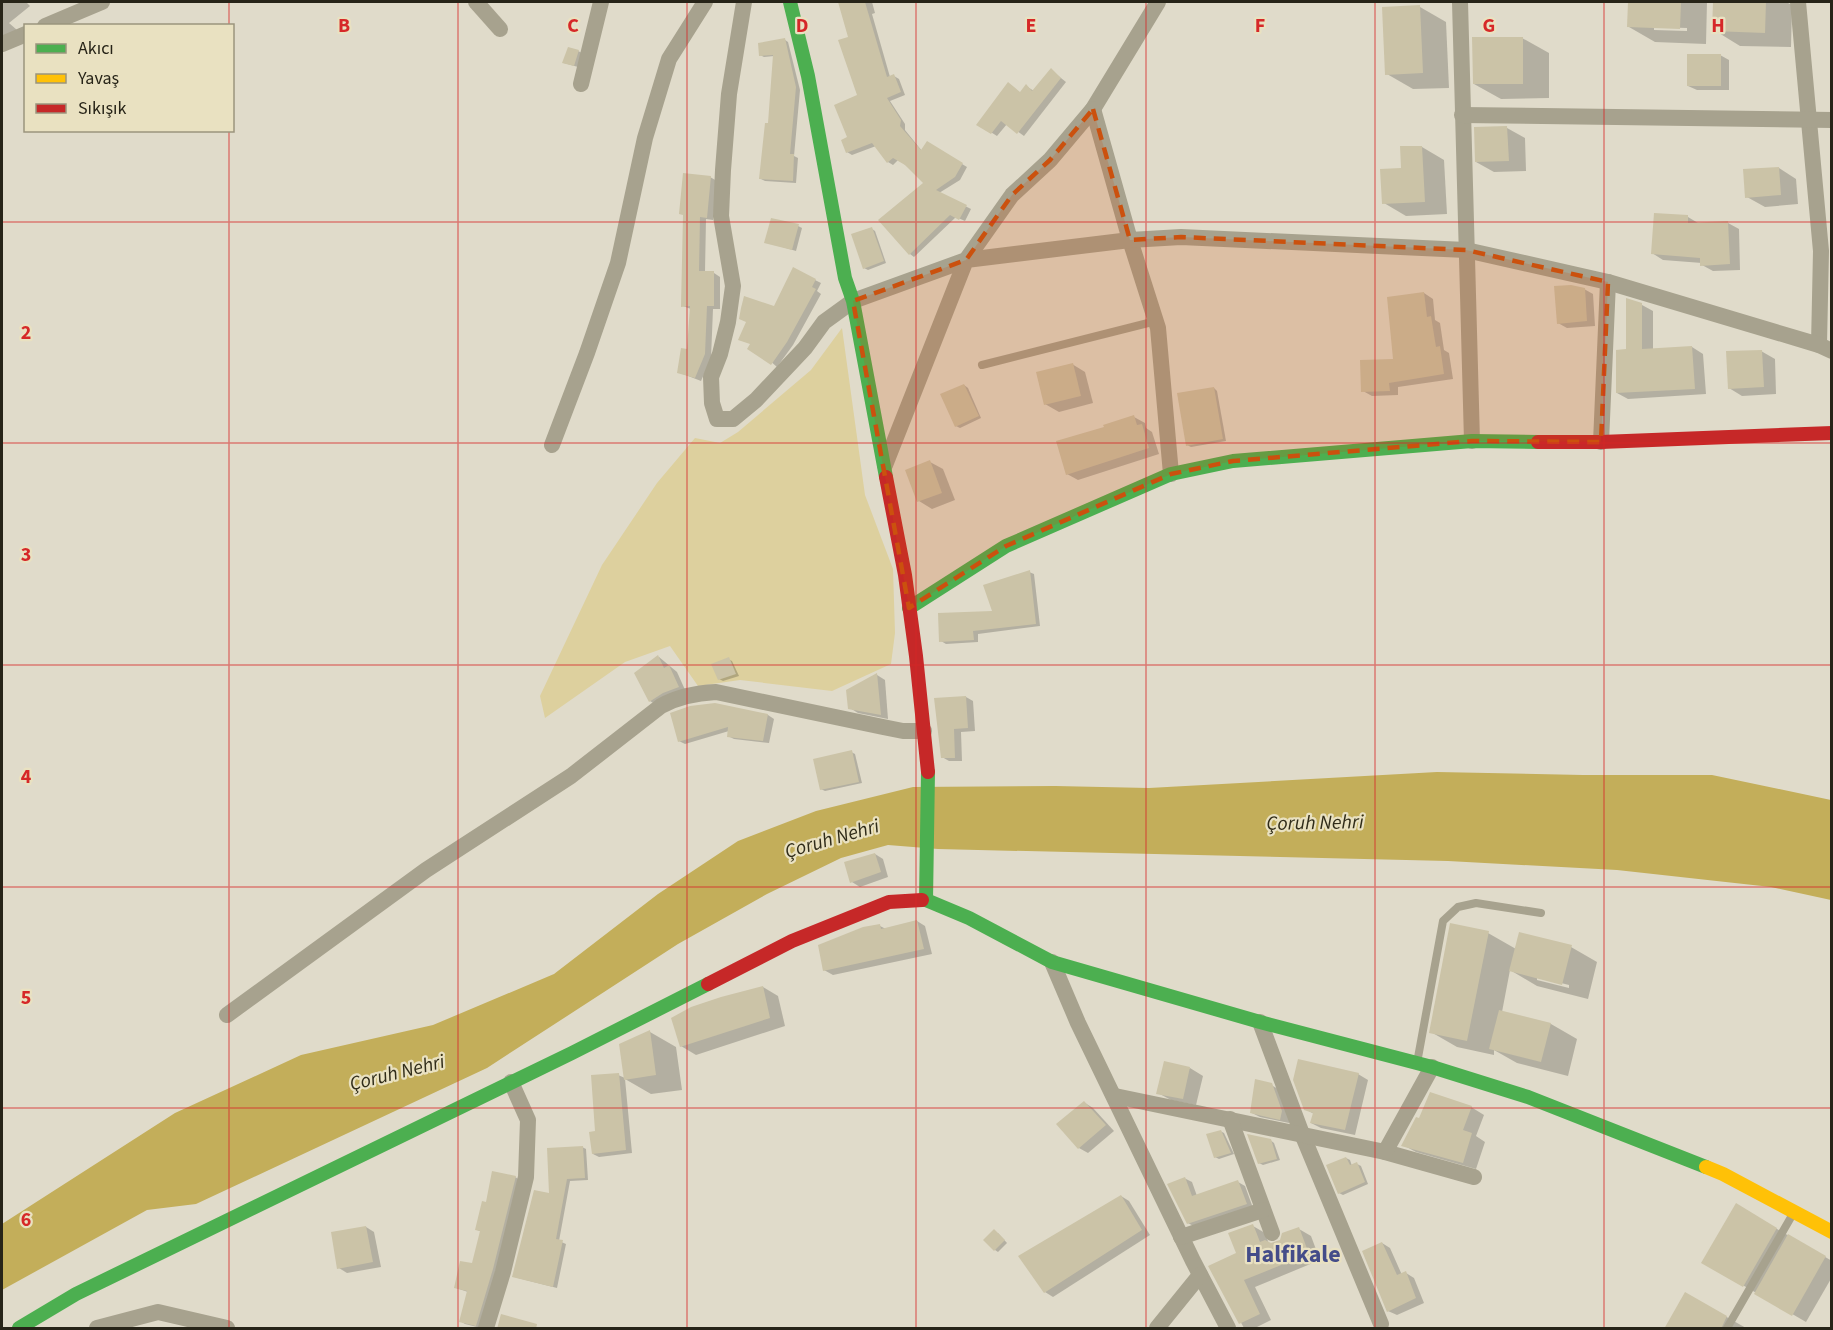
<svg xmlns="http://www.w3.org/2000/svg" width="1833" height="1330" viewBox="0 0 1833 1330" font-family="'Source Sans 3',sans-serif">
	<rect width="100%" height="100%" fill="#e0dbca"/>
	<polygon fill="#ddd09e" points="842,328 865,495 893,569 895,633 891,664 832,691 740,680 698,686 670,646 625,662 545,718 540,696 602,565 657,483 695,438 720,443 738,432 811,370"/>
	<polygon fill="#c3ae5a" points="1437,772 1583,775 1712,775 1831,800 1831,900 1771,887 1617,870 1448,861 938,849 888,845 841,858 767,894 678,944 487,1068 196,1204 147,1210 2,1290 2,1224 175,1113 301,1055 433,1025 554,974 658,894 738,841 816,811 913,787 1055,786 1149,788"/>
	<g fill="#0003" fill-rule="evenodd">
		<polygon points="2,2 26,2 30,6 9,23 17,30 2,40"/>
		<polygon points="839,2 872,2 875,13 872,14 890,77 894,76 899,79 905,95 890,101 905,124 905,130 922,151 927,143 967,167 960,180 939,193 971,209 965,221 956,217 914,257 910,254 925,183 899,159 893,165 888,162 876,146 852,155 847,152 859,96 850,38"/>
		<path d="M1630,2H1707L1706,44L1655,42L1629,27ZM1654,27L1687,28V31L1654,30Z"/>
		<polygon points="1715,2 1786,2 1792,5 1791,47 1740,46 1714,30"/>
		<polygon points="1420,7 1446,22 1449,88 1413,89 1387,74"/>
		<polygon points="1522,38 1549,53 1549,98 1501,99 1474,84"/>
		<polygon points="785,40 788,42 800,90 794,156 798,158 796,183 765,181 761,179 769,124 774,56 764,57 760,55"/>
		<polygon points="578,51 582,53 578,67 564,63"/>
		<polygon points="1720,55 1729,60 1729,90 1697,90 1688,86"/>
		<polygon points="1051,70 1066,82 1024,136 1007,124 997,136 978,124 1021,93 1026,86 1034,91"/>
		<polygon points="1507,128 1525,138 1526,171 1494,172 1476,162"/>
		<polygon points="1422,147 1444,160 1447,214 1406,216 1384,203 1402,169"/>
		<polygon points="1779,168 1796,179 1798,204 1765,207 1747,197"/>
		<polygon points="710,177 717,181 713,220 706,219 705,272 714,273 720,277 720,309 713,309 711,358 701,381 678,372 688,351 691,309 683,306 684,216"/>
		<polygon points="1688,217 1698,223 1728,223 1739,229 1740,270 1713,271 1702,265 1702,263 1663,260 1652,253"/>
		<polygon points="798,226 802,228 796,251 766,242"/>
		<polygon points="872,229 875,231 886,263 868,270 864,268"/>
		<polygon points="815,280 821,283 817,291 821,294 793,345 777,367 751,344 774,308"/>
		<polygon points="1584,289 1593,294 1595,326 1567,328 1558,323"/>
		<polygon points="1424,293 1433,299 1435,320 1440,323 1444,350 1449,353 1453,379 1398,387 1398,395 1372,396 1363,391 1395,360"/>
		<polygon points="1642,305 1653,311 1653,350 1692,347 1703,354 1706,394 1628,399 1617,393"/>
		<polygon points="1761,351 1775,359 1776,394 1742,396 1729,388"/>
		<polygon points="1072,364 1085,372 1093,403 1059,412 1045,404"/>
		<polygon points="964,385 968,388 981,418 960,428 956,426"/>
		<polygon points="1214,388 1217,391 1226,441 1191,447 1187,445"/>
		<polygon points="1134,417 1145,423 1146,428 1152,432 1159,454 1078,480 1067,474 1106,428"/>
		<polygon points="930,462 943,469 955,500 932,509 919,501"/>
		<polygon points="1029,572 1034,574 1040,626 978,634 978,642 946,644 941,641 994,612"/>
		<polygon points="659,657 677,672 686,692 658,706 650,701"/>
		<polygon points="728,659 732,661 739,676 723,681 719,679"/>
		<polygon points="877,675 885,680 888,719 858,713 850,708"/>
		<polygon points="966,697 973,701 975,731 961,732 962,761 949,761 942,757"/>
		<polygon points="715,704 768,715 774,719 769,743 734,739 728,736 729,731 685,744 679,741"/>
		<polygon points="851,752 855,754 862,783 825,791 821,789"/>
		<polygon points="875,854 883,859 888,877 860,887 852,882"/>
		<polygon points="917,921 925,926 932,954 833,975 824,970 880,926 886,929"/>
		<path d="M1488,933L1516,949L1571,947L1597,962L1588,999L1537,986L1510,970L1502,1012L1551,1024L1577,1039L1568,1076L1517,1063L1494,1050V1055L1457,1047L1431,1032ZM1537,977L1569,985V988L1537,980Z"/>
		<polygon points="763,987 778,996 785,1026 696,1055 681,1046"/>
		<polygon points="650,1032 676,1047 682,1090 651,1094 625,1079 632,1153 599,1157 593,1154 597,1132 618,1075 625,1078"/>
		<polygon points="1190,1068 1203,1076 1196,1105 1171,1100 1158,1093"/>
		<polygon points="1358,1074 1368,1080 1355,1135 1321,1128 1311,1123 1314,1114 1305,1109"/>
		<polygon points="1271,1085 1280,1090 1290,1116 1289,1123 1260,1117 1252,1113"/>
		<polygon points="1085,1103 1093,1108 1114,1131 1088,1153 1079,1148 1058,1124"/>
		<polygon points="1471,1107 1484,1115 1476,1136 1485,1142 1476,1169 1416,1152 1403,1145"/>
		<polygon points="1220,1131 1224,1133 1234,1154 1219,1159 1215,1157"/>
		<polygon points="1270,1140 1274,1143 1280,1160 1263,1165 1259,1163"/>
		<polygon points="582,1147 586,1149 588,1180 570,1181 559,1241 566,1244 557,1288 518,1278 514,1276 551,1195"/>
		<polygon points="1346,1158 1350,1160 1352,1166 1357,1164 1361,1166 1368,1184 1343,1195 1339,1193"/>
		<polygon points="515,1177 520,1180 481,1328 465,1324 460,1321 468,1292 456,1288 473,1265 482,1232 477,1230 487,1204"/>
		<polygon points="1184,1178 1192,1182 1197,1196 1238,1182 1245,1186 1253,1208 1195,1227 1188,1223"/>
		<polygon points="1121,1196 1129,1201 1150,1235 1053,1297 1045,1292"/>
		<polygon points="1736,1205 1832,1261 1832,1277 1806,1322 1703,1262"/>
		<polygon points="1253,1226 1265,1233 1269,1244 1281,1241 1299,1229 1311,1236 1320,1260 1255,1287 1271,1320 1255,1328 1244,1328 1210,1267 1238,1254"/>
		<polygon points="366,1227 374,1232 381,1267 347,1273 339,1268"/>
		<polygon points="998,1233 1007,1243 998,1252 995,1250"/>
		<polygon points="1382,1243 1390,1248 1402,1275 1406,1273 1414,1278 1424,1303 1397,1315 1388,1311"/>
		<polygon points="1686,1294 1746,1328 1666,1328"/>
	</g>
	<g fill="#cbc3a7">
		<polygon points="838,2 865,2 887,77 894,74 901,92 887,98 901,120 900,126 921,150 927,141 963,163 955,177 936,190 967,205 959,220 950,215 909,255 878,220 923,183 905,165 893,158 887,163 872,143 846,153 841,140 847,137 834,105 857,95 838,40 848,37"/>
		<polygon points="1628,2 1681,2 1680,29 1627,27"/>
		<polygon points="1713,2 1766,2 1765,33 1712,31"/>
		<polygon points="1420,5 1423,73 1385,75 1382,7"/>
		<polygon points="1472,37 1523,37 1523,84 1473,84"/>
		<polygon points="785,38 796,87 790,154 794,154 793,181 759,179 765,123 768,123 773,55 759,56 758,43"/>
		<polygon points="568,47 579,50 574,66 562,63"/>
		<rect x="1687" y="54" width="34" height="32"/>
		<polygon points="1051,68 1061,78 1017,134 1001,121 991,134 976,125 1008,82 1020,92 1026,84 1032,91"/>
		<polygon points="1507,126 1509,161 1475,162 1474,127"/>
		<polygon points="1400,146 1422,146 1425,202 1382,204 1380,169 1401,168"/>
		<polygon points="1779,167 1781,195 1745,198 1743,169"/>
		<polygon points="683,173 711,176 707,218 700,217 699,271 714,271 714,306 707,306 705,354 695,378 677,373 681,348 687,349 690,306 681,307 683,215 679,214"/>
		<polygon points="1654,213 1688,215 1688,223 1728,221 1730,264 1700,266 1700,258 1651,254"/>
		<polygon points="771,218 799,224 792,250 764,243"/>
		<polygon points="872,227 884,261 863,269 851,234"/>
		<polygon points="793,267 816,279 812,287 816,289 787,342 771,365 747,349 750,344 738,340 746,322 739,319 741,308 744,296 774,306"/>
		<polygon points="1571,285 1585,288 1587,321 1557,324 1554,286"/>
		<polygon points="1424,292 1427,317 1431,316 1436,347 1440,346 1444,374 1389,383 1390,391 1361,392 1360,360 1393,359 1387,297"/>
		<polygon points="1626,298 1642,303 1642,349 1692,346 1695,389 1616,393 1616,350 1626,349"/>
		<polygon points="1762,350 1764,387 1728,389 1726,351"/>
		<polygon points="1073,363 1081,396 1044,405 1036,372"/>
		<polygon points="964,384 979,416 955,427 940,394"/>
		<polygon points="1214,387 1223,439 1186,446 1177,393"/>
		<polygon points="1134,415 1137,425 1142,424 1149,448 1066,475 1056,441 1104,427 1103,425"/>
		<polygon points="930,460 942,493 917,502 905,470"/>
		<polygon points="1030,570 1036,624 973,631 974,640 939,642 938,613 992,611 983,585"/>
		<polygon points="658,655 664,668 669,665 679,687 663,693 649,702 634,673"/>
		<polygon points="729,657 736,674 718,680 711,664"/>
		<polygon points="877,673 881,715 848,709 846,690"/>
		<polygon points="966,696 968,728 954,729 955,758 941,758 934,698"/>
		<polygon points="715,703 768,714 763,741 727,737 728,727 678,742 670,713 690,706"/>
		<polygon points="852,750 859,782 820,790 813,759"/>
		<polygon points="875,853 881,872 850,883 844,862"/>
		<polygon points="917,920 924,949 823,971 818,945 863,927 880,924 881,929"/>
		<polygon points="1450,923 1489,931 1467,1041 1429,1033"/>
		<polygon points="1519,932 1572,945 1562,985 1509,971"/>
		<polygon points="763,986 770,1018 680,1047 671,1018 691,1007 721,997"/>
		<polygon points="1499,1010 1551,1023 1541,1062 1489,1049"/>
		<polygon points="650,1030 656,1075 624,1080 619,1044"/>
		<polygon points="1298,1059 1359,1073 1345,1130 1310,1123 1313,1113 1304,1110 1293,1080"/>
		<polygon points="1164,1061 1190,1067 1183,1099 1156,1094"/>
		<polygon points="619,1073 626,1150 592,1154 589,1132 595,1131 591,1075"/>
		<polygon points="1255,1079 1272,1083 1282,1111 1280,1120 1250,1113"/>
		<polygon points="1430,1092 1472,1106 1463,1130 1472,1133 1463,1163 1401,1146 1416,1117 1419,1118"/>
		<polygon points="1084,1101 1106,1125 1078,1149 1056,1124"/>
		<polygon points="1221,1130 1231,1153 1214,1158 1206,1134"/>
		<polygon points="1247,1134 1271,1139 1277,1159 1258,1164"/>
		<polygon points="583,1146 585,1178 567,1179 556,1239 563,1240 553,1287 512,1277 534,1190 549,1193 547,1148"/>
		<polygon points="1346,1157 1350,1165 1357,1162 1365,1182 1338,1194 1326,1165"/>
		<polygon points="492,1171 516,1176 493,1269 476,1326 459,1322 467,1291 454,1288 460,1261 472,1263 480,1231 475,1230 482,1201 486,1202"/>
		<polygon points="1185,1177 1192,1196 1238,1180 1247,1204 1187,1224 1167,1184"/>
		<polygon points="1121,1195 1142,1230 1044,1293 1018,1256"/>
		<polygon points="1736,1203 1777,1228 1743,1287 1701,1263"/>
		<polygon points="1253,1224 1260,1242 1265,1240 1271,1243 1280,1240 1282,1233 1299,1227 1309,1254 1244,1280 1260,1314 1239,1324 1208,1266 1236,1253 1228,1233"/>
		<polygon points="366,1226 373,1262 337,1269 331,1232"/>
		<polygon points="994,1229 1005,1240 994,1251 983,1240"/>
		<polygon points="1788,1234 1826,1256 1792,1316 1754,1294"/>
		<polygon points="1382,1242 1397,1275 1406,1271 1416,1298 1387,1312 1362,1251"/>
		<polygon points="1685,1292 1727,1316 1721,1329 1664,1329"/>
		<polygon points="501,1314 537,1324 536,1329 497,1329"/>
	</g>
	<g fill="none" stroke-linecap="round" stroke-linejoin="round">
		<g stroke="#a7a28e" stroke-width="8">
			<polyline points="982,365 1156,321"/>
			<polyline points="1417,1063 1443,921 1458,907 1476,903 1541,913"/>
			<polyline points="1727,1328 1794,1212"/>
		</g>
		<g stroke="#a7a28e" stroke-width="16">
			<polyline points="476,2 500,29"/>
			<polyline points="744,2 729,94 723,170 721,216 733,286 728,322 720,354 711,377 712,403 717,419 733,419 756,400 805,348 824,322 853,301 966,260 1012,195 1050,160 1093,109 1158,2"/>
			<polyline points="1460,2 1472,441"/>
			<polyline points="1798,2 1821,251 1819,345"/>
			<polyline points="45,26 102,2"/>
			<polyline points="2,44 26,34"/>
			<polyline points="581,84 601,2"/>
			<polyline points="1093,109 1130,240 1158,328 1171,474"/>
			<polyline points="1462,115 1832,120"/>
			<polyline points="1601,442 1608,282"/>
			<polyline points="552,445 587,353 618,263 645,138 669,59 705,2"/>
			<polyline points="885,465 966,260 1130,240 1181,237 1466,250 1608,282 1819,345 1832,351"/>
			<polyline points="1052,962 1078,1023 1193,1261 1228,1328"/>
			<path d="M227,1015L426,870L571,776L661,706C679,696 696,693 716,692L883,727L903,731H924"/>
			<polyline points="1260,1022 1302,1134 1381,1324"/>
			<polyline points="1115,1096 1385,1152 1474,1177"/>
			<polyline points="1230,1119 1272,1233"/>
			<polyline points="1385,1152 1432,1067"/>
			<polyline points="1181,1237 1263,1210"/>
			<polyline points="97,1328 158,1312 227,1328"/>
			<polyline points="486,1328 503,1272 526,1177 528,1120 511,1082"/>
			<polyline points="1157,1328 1200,1275"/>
		</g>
		<g stroke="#4caf50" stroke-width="14">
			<polyline points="790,2 808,76 845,278 853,301 886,477"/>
			<polyline points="909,608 1006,546 1171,474 1233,461 1472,441 1538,442"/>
			<polyline points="922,900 926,900 969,918 1052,962 1260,1022 1432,1067 1528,1097 1706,1167"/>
			<polyline points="926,900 928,772"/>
			<polyline points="19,1328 76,1294 572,1053 708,984"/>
		</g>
		<polyline stroke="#ffc107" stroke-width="14" points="1706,1167 1723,1174 1832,1232"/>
		<g stroke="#c62828" stroke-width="14">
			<polyline points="1538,442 1601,442 1832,433"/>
			<polyline points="886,477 905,575 916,656 928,772"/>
			<polyline points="708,984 792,941 889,902 922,900"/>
		</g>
	</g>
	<path fill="#cb510e" fill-opacity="0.2" stroke="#cb510e" stroke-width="4.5" stroke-dasharray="12 8" stroke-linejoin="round" d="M1093,109L1130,240L1181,237L1466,250L1608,282L1601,442L1472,441L1233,461L1171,474L1006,546L909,608L853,301L966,260L1012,195L1050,160Z"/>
	<path fill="none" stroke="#d62828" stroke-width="1.5" stroke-opacity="0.55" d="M229,2V26M458,2V1328M687,2V1328M916,2V1328M1146,2V1328M1375,2V1328M1604,2V1328M229,130V1328M2,222H1832M2,443H1832M2,665H1832M2,887H1832M2,1108H1832"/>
	<g text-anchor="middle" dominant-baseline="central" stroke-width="4.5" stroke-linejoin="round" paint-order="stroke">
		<g font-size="20" font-style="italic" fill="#302c19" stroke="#e9e1c1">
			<text transform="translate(1315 823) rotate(-1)">Çoruh Nehri</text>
			<text transform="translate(832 839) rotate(-16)">Çoruh Nehri</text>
			<text transform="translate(397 1073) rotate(-14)">Çoruh Nehri</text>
		</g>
		<g font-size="24" font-weight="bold" fill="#444c89" stroke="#e9e1c1">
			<text x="1293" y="1254">Halfikale</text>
		</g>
	</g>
	<g font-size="20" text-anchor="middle" font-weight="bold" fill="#d62828" stroke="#e9e1c1" stroke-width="4.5" stroke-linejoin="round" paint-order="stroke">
		<text x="344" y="32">B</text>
		<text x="573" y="32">C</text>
		<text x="802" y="32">D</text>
		<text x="1031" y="32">E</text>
		<text x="1260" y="32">F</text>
		<text x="1489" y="32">G</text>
		<text x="1718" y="32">H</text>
		<text x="26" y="339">2</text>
		<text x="26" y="561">3</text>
		<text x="26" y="783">4</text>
		<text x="26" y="1004">5</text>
		<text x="26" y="1226">6</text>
	</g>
	<rect width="1833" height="1330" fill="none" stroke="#272418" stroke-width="6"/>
	<rect x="24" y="24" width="210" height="108" fill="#e9e1c1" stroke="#9b957d" stroke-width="1.5"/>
	<rect x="36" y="44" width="30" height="9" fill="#4caf50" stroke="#9b957d" stroke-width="1.5"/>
	<text x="78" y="54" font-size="18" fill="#272418">Akıcı</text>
	<rect x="36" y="74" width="30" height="9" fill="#ffc107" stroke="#9b957d" stroke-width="1.5"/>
	<text x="78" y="84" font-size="18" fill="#272418">Yavaş</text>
	<rect x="36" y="104" width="30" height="9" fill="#c62828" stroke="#9b957d" stroke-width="1.5"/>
	<text x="78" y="114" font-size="18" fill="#272418">Sıkışık</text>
</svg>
